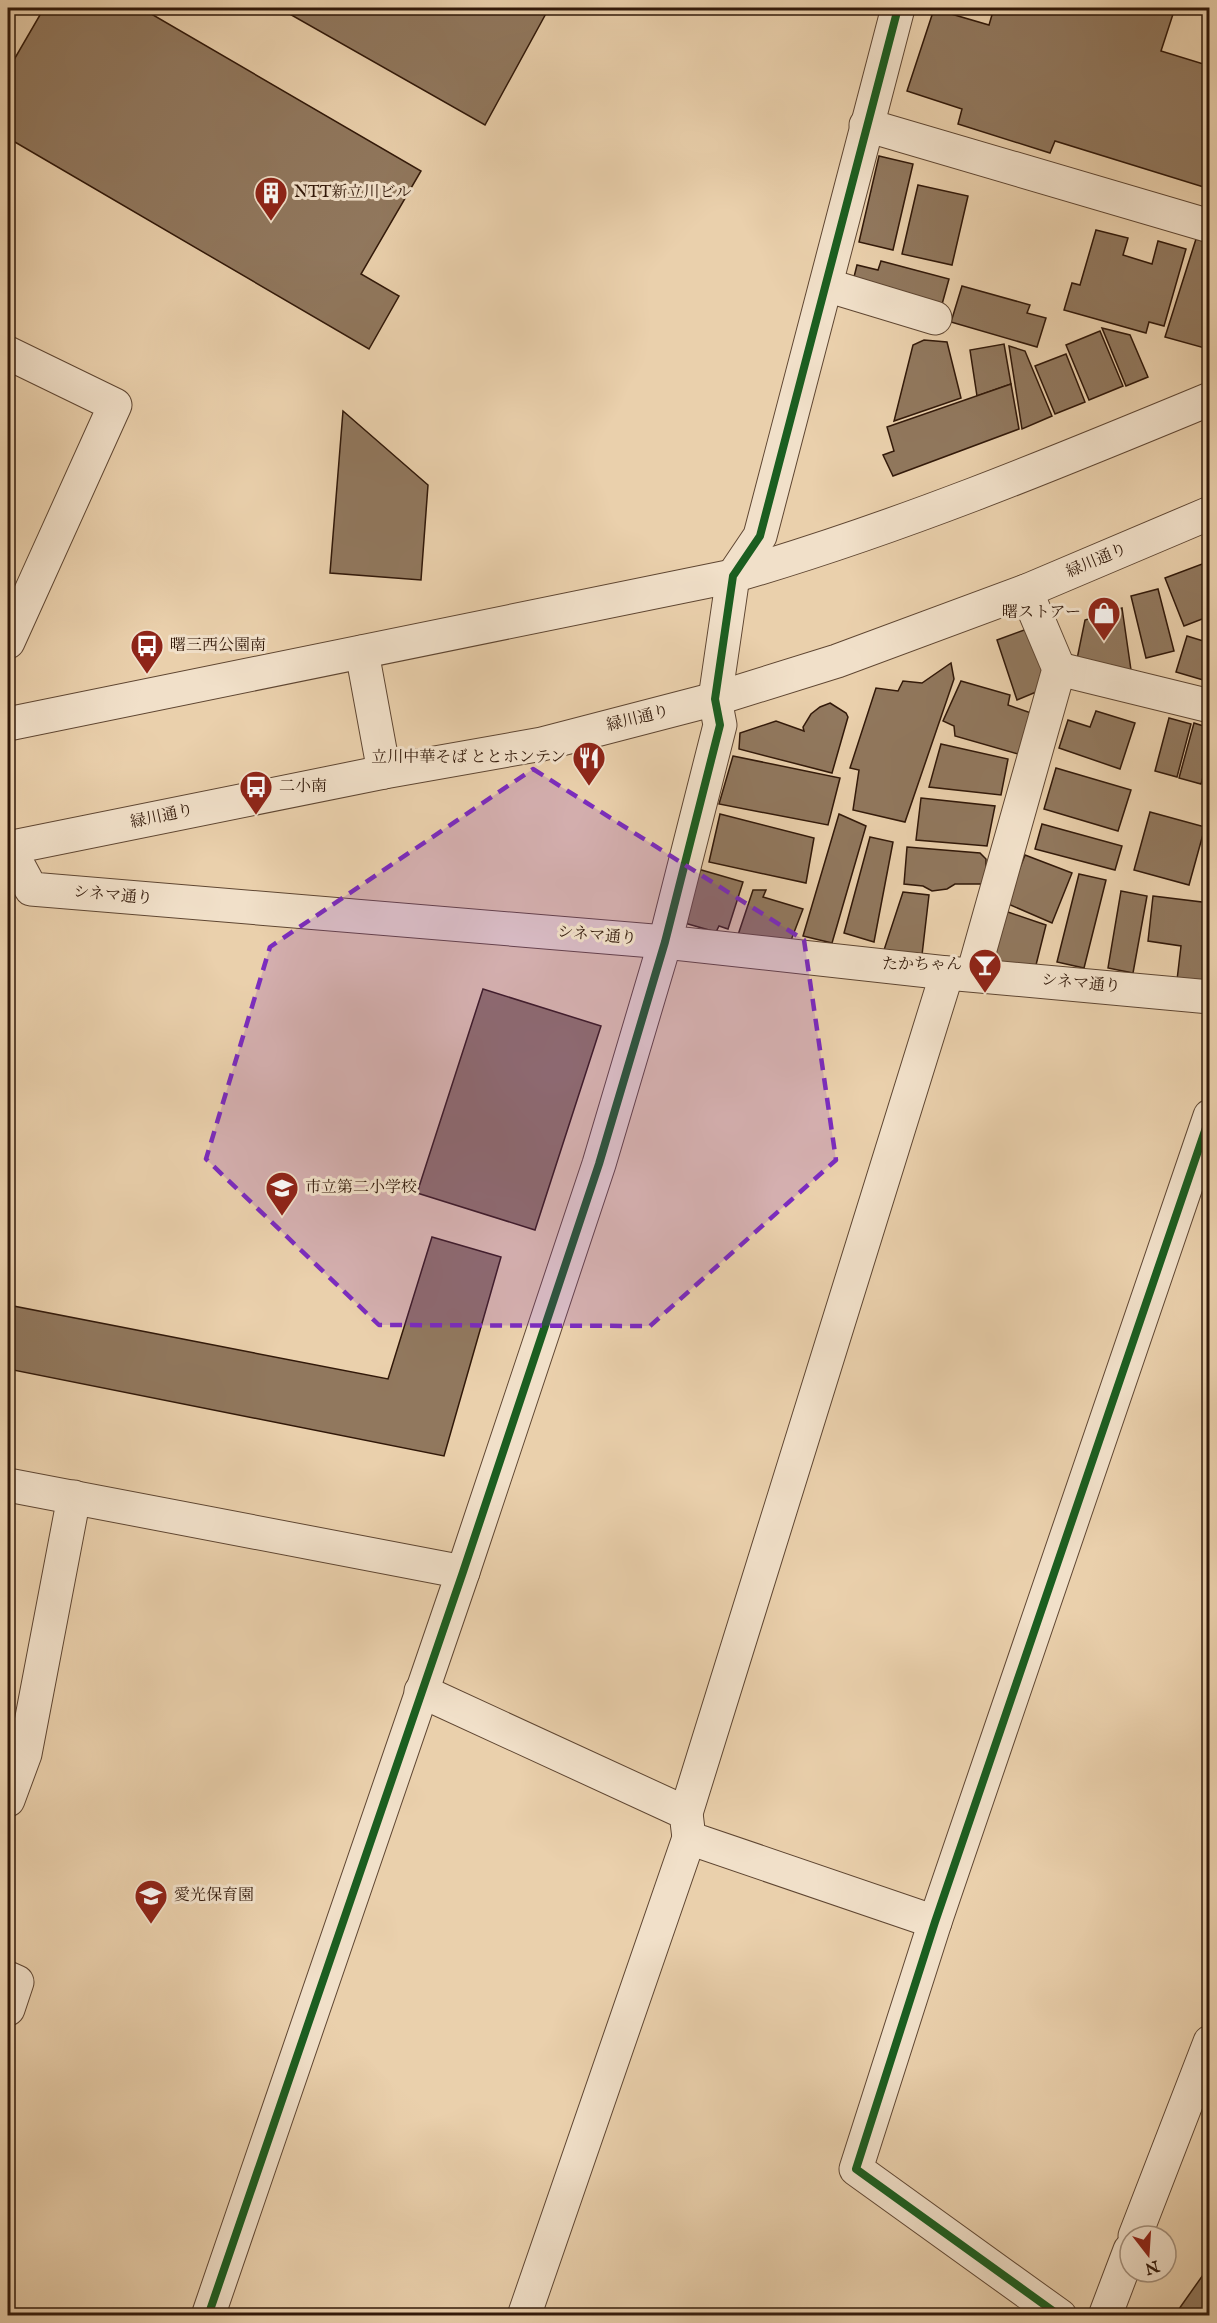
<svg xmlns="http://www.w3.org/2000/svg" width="1217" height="2323" viewBox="0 0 1217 2323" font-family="'IM FELL English','Noto Serif JP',serif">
	<rect width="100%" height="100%" fill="#ead0ac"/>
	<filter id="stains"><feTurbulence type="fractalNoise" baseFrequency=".00333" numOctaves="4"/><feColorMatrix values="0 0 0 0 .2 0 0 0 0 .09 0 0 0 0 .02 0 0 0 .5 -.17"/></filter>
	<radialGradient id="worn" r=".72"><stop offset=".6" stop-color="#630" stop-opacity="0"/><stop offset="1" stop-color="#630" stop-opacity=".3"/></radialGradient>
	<g fill="#91785e" stroke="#311809" stroke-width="1.5">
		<polygon points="44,8 158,8 153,15 421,171 361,274 399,296 369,349 8,138 8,70"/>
		<polygon points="279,8 549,8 485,125"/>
		<polygon points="994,8 1175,8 1161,51 1210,66 1210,189 1055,141 1050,153 958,124 962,109 907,91 934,9 989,25"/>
		<polygon points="879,156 913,164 893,250 859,242"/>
		<polygon points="918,185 968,196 952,265 902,254"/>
		<polygon points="1096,230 1128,238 1123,255 1152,264 1158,241 1186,249 1164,326 1149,322 1146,333 1064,310 1072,283 1080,285"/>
		<polygon points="1196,239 1210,243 1210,352 1207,353 1205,348 1165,337"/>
		<polygon points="881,261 949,279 941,308 852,285 857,265 878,270"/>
		<polygon points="962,286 1030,305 1027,313 1046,318 1037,347 951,322"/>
		<polygon points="1102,328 1130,335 1148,377 1126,386"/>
		<polygon points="1100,331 1123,386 1089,400 1066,345"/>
		<polygon points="924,340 947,342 961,398 894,421 913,345"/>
		<polygon points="1004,344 1011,384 977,396 970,350"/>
		<polygon points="1009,346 1025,351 1052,416 1022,429"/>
		<polygon points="1066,354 1085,402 1055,414 1035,366"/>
		<polygon points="1011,384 1019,429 893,476 883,455 894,451 887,427"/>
		<polygon points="343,411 428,485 421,580 330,573"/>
		<polygon points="1210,561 1210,616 1184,626 1165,578"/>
		<polygon points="1158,589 1174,651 1146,658 1131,596"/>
		<polygon points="1122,608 1132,677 1077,659 1085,620"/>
		<polygon points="1027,629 1048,687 1017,700 997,640"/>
		<polygon points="1187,636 1210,643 1210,682 1176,672"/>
		<polygon points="951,663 954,679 905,822 853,810 859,770 850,768 876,688 898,691 903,681 922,683"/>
		<polygon points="961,681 1010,695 1008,705 1031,713 1018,754 955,736 954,726 943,721"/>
		<polygon points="830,703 846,713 848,717 832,773 739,749 740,733 776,721 804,731 803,727 811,714 820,707"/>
		<polygon points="1096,711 1135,723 1120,769 1059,748 1068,720 1090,727"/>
		<polygon points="1169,718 1191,724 1177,777 1155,771"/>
		<polygon points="1194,723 1210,728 1210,753 1201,784 1179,778"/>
		<polygon points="941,744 1008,759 1001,795 929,787"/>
		<polygon points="733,756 840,778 828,825 719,804"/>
		<polygon points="1210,762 1210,784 1203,782"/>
		<polygon points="1056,768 1131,790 1118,831 1044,809"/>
		<polygon points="921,798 995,806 987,846 916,840"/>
		<polygon points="1150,812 1205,827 1189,885 1134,870"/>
		<polygon points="720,814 814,838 806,883 709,862"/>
		<polygon points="839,814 866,826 832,943 803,936"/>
		<polygon points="1042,824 1122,846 1115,870 1035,849"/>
		<polygon points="870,837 893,842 874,942 844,933"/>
		<polygon points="907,847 980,853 986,859 986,884 955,884 947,889 932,891 923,886 904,884"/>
		<polygon points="1025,855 1072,873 1052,923 1006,903"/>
		<polygon points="698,869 743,882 728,929 719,926 716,932 681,922"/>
		<polygon points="1079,874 1106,880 1084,968 1057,962"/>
		<polygon points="753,890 766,890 763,897 803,909 790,943 738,935"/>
		<polygon points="1121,891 1147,896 1133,973 1108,968"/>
		<polygon points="903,892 929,895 922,955 884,950"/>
		<polygon points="1153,896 1210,903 1209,983 1177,980 1181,946 1148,941"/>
		<polygon points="1005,911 1046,925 1035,969 990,959"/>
		<polygon points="483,989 601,1026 535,1230 417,1193"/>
		<polygon points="432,1237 501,1257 444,1456 8,1369 8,1305 388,1379"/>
		<polygon points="1210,2265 1210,2316 1174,2316"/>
	</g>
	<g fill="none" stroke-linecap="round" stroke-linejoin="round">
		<g stroke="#5f4632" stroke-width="35">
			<g id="minor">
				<polyline points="866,125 1210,226"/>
				<polyline points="826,285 935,318"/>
				<polyline points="8,353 115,405 8,642"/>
				<polyline points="362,652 384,772"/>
				<polyline points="1059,669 1210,706"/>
				<path d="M8,724L733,576C896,529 1053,464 1210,399"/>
				<polyline points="8,848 384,772 542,744 715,699 837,661 1026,591 1210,513"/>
				<polyline points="9,848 31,889 665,942 947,973 1210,997"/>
				<polyline points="973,974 1059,669 1026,591"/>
				<polyline points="8,1485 463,1572"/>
				<polyline points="421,1691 686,1813 689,1838 935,1922"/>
				<polyline points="8,1800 25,1754 74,1497"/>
				<polyline points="686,1813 947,973"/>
				<polyline points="8,1978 17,1982 8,2009"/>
				<polyline points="1135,2236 1210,2042"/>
				<polyline points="208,2316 463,1572 599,1164 665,942 720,725 715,699 733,576 760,536 898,8"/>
				<polyline points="524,2316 689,1838"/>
				<polyline points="1060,2316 856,2169 935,1922 1210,1116"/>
				<polyline points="1105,2316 1130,2250"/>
			</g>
		</g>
		<use href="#minor" stroke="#f1e0c9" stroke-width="33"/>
		<g stroke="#f1e0c9" stroke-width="11">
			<g id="cycleway">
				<polyline points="208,2316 463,1572 599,1164 665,942 720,725 715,699 733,576 760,536 898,8"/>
				<polyline points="1060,2316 856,2169 935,1922 1210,1116"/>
			</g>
		</g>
		<use href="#cycleway" stroke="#1b5e20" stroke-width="8"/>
	</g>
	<path fill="#7b2cbf" fill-opacity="0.2" stroke="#7b2cbf" stroke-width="4.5" stroke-dasharray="12 8" stroke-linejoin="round" d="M533,769L804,940L836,1160L650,1326L379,1325L206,1159L270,947Z"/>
	<defs>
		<g id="building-pin" transform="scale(1.725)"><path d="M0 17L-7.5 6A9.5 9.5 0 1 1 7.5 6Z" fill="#8f2418" stroke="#f1e0c9"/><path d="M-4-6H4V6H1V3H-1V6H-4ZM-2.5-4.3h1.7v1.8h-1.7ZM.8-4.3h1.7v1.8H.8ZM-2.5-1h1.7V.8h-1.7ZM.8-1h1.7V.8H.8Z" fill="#fff"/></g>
		<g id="shop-pin" transform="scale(1.725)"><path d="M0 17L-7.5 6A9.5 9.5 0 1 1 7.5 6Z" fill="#8f2418" stroke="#f1e0c9"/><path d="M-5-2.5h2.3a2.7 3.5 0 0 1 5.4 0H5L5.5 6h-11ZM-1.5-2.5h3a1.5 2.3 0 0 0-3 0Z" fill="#fff"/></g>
		<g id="bus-pin" transform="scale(1.725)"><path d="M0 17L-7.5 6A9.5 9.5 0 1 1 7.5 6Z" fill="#8f2418" stroke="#f1e0c9"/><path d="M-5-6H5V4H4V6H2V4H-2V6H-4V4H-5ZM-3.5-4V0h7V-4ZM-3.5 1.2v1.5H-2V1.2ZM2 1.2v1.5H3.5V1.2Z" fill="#fff"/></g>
		<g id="restaurant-pin" transform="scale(1.725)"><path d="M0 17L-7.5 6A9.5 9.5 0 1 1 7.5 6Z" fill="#8f2418" stroke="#f1e0c9"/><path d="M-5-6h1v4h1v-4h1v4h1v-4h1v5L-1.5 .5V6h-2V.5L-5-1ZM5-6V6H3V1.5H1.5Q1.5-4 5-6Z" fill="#fff"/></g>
		<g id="bar-pin" transform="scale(1.725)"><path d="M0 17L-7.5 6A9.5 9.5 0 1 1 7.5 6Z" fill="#8f2418" stroke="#f1e0c9"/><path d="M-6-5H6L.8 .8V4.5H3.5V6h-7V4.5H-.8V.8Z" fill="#fff"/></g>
		<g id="school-pin" transform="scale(1.725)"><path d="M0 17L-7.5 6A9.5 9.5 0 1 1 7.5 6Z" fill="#8f2418" stroke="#f1e0c9"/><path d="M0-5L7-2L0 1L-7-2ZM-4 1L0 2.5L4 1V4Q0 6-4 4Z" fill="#fff"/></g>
	</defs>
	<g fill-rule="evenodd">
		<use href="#building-pin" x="271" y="193"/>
		<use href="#shop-pin" x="1104" y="613"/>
		<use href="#bus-pin" x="147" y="646"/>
		<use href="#restaurant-pin" x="589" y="758"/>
		<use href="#bus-pin" x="256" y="787"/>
		<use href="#bar-pin" x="985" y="965"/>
		<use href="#school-pin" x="282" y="1188"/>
		<use href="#school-pin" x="151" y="1896"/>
	</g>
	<g text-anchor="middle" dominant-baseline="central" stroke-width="6" stroke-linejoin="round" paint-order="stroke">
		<g font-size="16" fill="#311809" stroke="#f1e0c9" text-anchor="start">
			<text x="294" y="193">NTT新立川ビル</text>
			<text x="1081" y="613" text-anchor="end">曙ストアー</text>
			<text x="170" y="646">曙三西公園南</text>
			<text x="566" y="758" text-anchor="end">立川中華そば ととホンテン</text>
			<text x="279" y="787">二小南</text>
			<text x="962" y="965" text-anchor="end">たかちゃん</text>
			<text x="305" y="1188">市立第二小学校</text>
			<text x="174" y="1896">愛光保育園</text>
		</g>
		<g font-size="16" fill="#311809" stroke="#f1e0c9">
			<text transform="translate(1097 561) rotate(-23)">緑川通り</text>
			<text transform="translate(638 719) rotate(-14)">緑川通り</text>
			<text transform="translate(162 817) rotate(-12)">緑川通り</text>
			<text transform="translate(113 896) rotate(5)">シネマ通り</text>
			<text transform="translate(597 936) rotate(5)">シネマ通り</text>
			<text transform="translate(1081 984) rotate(5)">シネマ通り</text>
		</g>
	</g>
	<rect width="1217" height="2323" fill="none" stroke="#ead0ac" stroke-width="30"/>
	<rect x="9" y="9" width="1199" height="2305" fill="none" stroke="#311809" stroke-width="3"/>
	<rect x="15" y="15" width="1187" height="2293" fill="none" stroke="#311809" stroke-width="1.5"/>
	<g transform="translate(1148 2254) rotate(163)"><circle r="28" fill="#f1e0c9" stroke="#a4907c" stroke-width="1.5"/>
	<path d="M0-4.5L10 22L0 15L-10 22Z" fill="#8f2418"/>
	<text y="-9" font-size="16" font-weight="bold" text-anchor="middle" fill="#311809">N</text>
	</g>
	<rect width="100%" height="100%" filter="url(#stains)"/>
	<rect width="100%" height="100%" fill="url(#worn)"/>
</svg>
